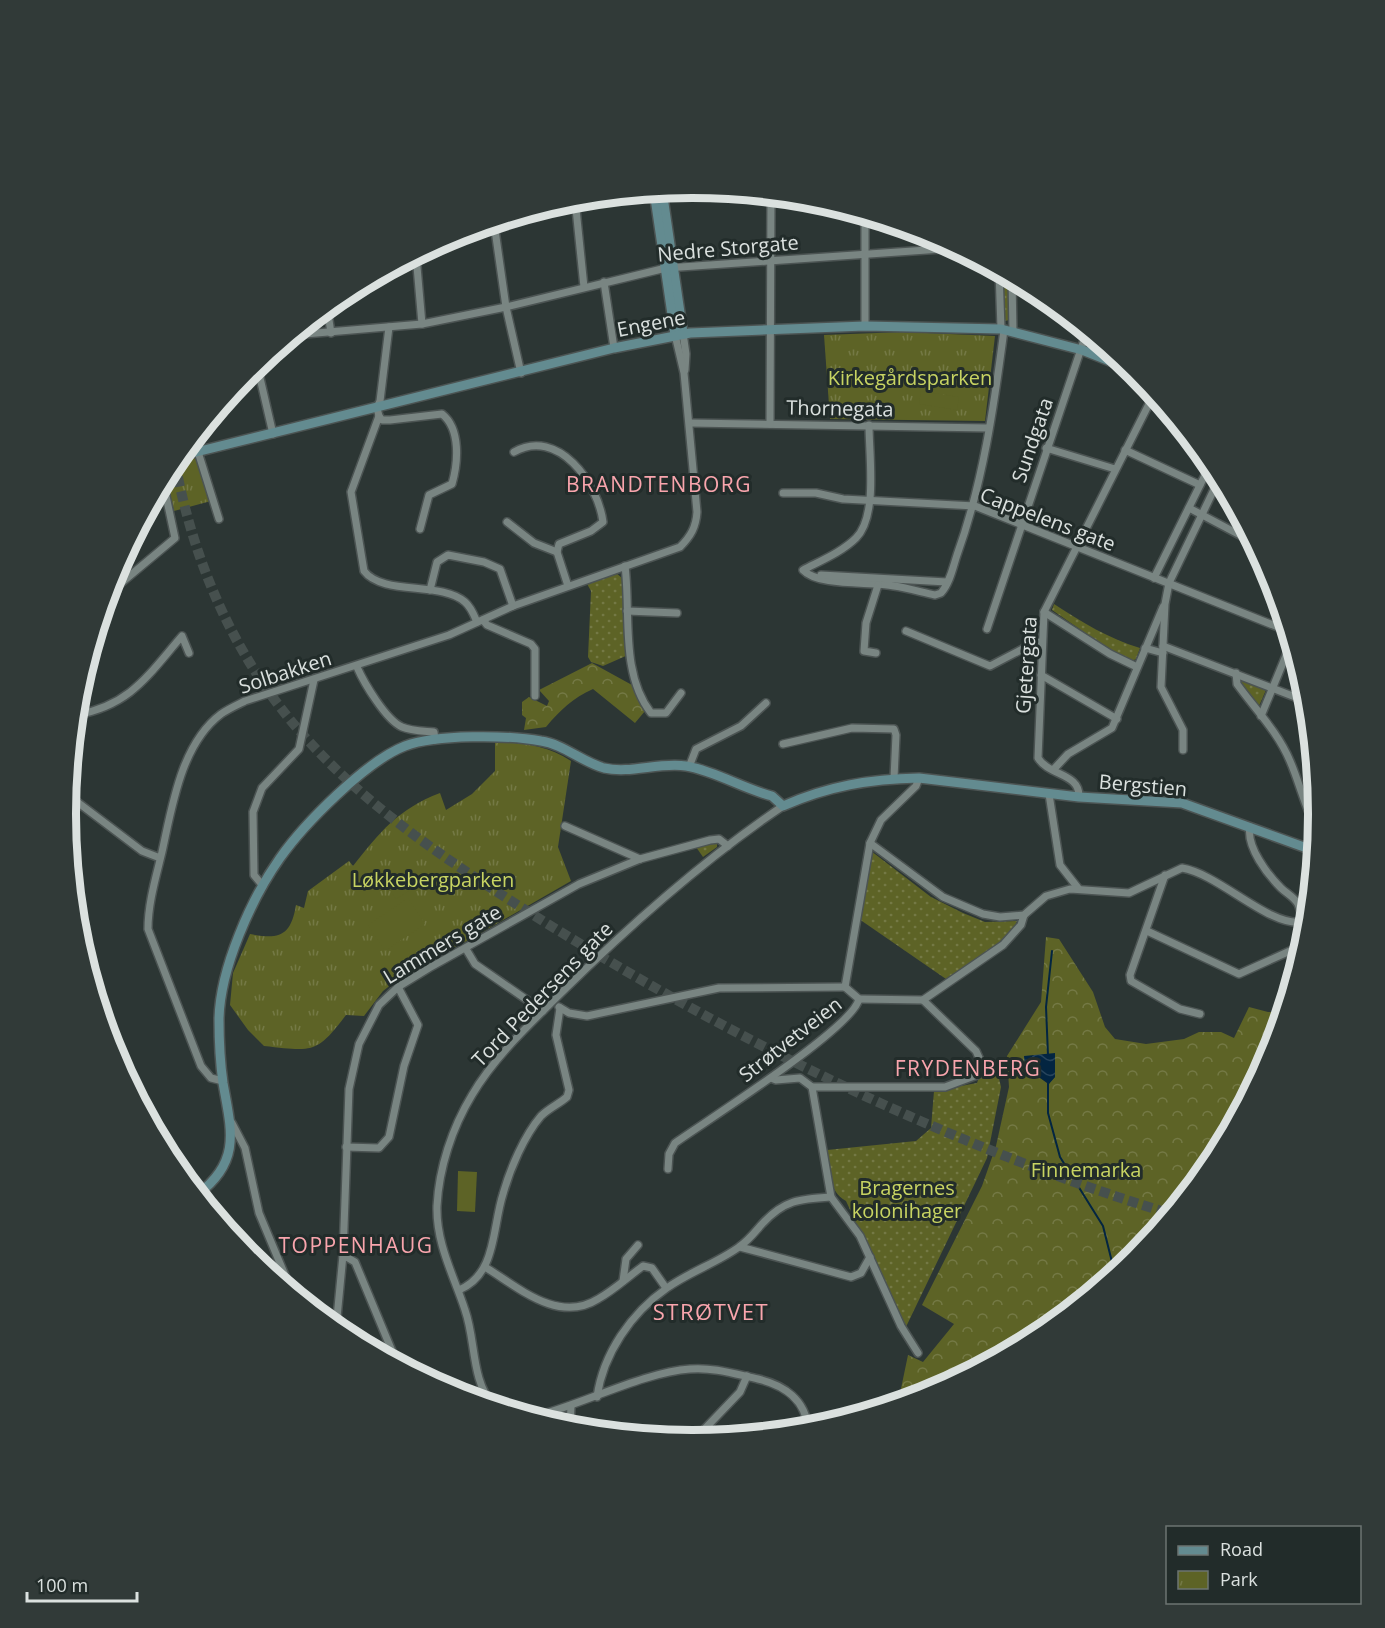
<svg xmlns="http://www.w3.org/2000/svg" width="1385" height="1628" viewBox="0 0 1385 1628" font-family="'Open Sans',sans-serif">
	<defs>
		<pattern id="grass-dots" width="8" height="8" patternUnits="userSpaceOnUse" patternTransform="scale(1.5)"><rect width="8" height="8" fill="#5d6326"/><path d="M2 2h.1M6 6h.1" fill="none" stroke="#747945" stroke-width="1.8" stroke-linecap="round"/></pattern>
		<pattern id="forest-crowns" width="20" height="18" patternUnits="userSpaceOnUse" patternTransform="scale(1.5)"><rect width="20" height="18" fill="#5d6326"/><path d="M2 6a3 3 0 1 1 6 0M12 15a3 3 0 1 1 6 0" fill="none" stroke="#747945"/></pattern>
		<pattern id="park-tufts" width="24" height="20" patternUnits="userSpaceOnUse" patternTransform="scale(1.5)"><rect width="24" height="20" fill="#5d6326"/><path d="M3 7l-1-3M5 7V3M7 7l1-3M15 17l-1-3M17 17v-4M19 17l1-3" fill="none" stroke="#747945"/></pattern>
		<pattern id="water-waves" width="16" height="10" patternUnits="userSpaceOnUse" patternTransform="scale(1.5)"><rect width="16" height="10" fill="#032541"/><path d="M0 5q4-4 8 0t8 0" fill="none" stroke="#27445c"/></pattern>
	</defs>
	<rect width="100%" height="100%" fill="#2c3634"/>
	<g fill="url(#grass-dots)">
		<polygon points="1002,273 1008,276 1010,320 1004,321"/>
		<polygon points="616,573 622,578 628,655 603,666 591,662 588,657 591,591 586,582"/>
		<path d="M1054,604C1082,622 1109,639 1140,648L1136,659L1130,662L1123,659L1052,610Z"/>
		<polygon points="1240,680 1266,690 1259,706 1257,707 1239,684"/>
		<polygon points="717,843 717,847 703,857 696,847"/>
		<path d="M871,851L931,897L963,913L985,922L1017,921C1010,943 966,966 946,979L859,919Z"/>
		<path d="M983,1066L998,1074L1001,1087L987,1158L905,1329L846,1201C828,1191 829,1169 827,1150L916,1141L931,1128L934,1091L977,1083Z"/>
	</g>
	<g fill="url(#forest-crowns)" fill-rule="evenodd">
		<path d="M592,663L632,685L645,711L635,723L593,689C573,698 560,710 546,727L524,730L526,718L522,715V702L529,697L547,706L549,701L539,690Z"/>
		<path d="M1046,937L1059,939L1093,992L1105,1027L1115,1039L1146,1044L1184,1039L1199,1032H1221L1234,1038L1249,1007L1268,1012H1284C1244,1143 1152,1255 1042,1334C1025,1346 1004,1355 985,1364C956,1380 929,1394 898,1403L908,1355L923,1362L954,1324L922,1305L982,1186L996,1146L1009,1087L1007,1056L1041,1002ZM1055,1054V1077L1048,1084L1028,1068Z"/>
	</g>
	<g fill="url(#park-tufts)">
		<polygon points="903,332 995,336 985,421 830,419 824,335"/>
		<polygon points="192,441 211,501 174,511 166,477"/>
		<path d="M495,742C524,743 546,745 571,761L558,847L571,881L465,942L415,966L383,991L364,1016L346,1015C316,1055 312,1051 264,1046L248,1030L230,1005L233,973L250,934C279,940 291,936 296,905L304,908L308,891L349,861L353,866C380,832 398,809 440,793L446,810L472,794L495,771Z"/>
	</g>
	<g fill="#5d6326">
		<polygon points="921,391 959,397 957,410 919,404"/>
		<polygon points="408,875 415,887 396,899 388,887"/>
		<polygon points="408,898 425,924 385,951 368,925"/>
		<polygon points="458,1171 477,1172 475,1212 457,1211"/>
	</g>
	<polygon fill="url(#water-waves)" points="1055,1053 1055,1077 1049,1084 1025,1068 1024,1056"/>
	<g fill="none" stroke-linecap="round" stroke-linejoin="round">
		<g stroke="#032541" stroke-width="2">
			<polyline points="1048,1055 1046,1007 1052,951"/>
			<polyline points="1048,1082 1048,1113 1060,1157 1103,1226 1115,1274"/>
		</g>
		<path stroke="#46504e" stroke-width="10" stroke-dasharray="10 5" stroke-linecap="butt" d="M175,462C191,550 225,635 280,707C349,797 447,861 543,921C739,1043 949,1146 1171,1214"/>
		<g stroke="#4c5453" stroke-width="10">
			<g id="street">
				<polyline points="663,194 722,190"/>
				<polyline points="575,199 584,287"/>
				<polyline points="494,223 506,307 521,373"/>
				<polyline points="416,255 422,324"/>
				<polyline points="999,271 1001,329"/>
				<polyline points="1012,278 1013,332"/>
				<polyline points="604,282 614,348"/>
				<polyline points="327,307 331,333"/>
				<polyline points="865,326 865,215"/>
				<path d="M389,327L380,401L377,408L379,416L351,492L364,571C383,596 441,581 465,602C471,607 474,615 477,622"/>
				<polyline points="683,333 686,354 685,370"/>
				<polyline points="293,335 422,324 506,307 666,268 956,248"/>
				<polyline points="257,365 273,434"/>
				<path d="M379,416L382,420H390L442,414C461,429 458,463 452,484L429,495L420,529"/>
				<polyline points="691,423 988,428"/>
				<polyline points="770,424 771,195"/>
				<path d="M869,425C869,456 878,516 856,538C842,552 820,561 803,570C819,587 871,581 894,586C908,588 921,592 935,595L941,593C950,583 953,567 957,555C983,483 994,406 1004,330"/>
				<polyline points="194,439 219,519"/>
				<polyline points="1046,448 1115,469"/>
				<polyline points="1125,450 1200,485"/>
				<path d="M514,452C558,427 598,483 603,522L591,531L559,544L557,552L568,586"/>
				<polyline points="783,493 816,493 843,499 975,506 1288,631"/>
				<polyline points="1189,508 1255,543"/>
				<polyline points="507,522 534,543 557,552"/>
				<path d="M625,566C631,613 620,673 651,713H666L681,693"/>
				<polyline points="821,575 947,582"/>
				<polyline points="1154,578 1211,463"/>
				<polyline points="430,590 437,562 448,555 484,562 500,569 513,606"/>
				<polyline points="108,594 175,538 163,482"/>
				<polyline points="627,611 677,613"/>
				<polyline points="1044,612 1110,654 1137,667"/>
				<polyline points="483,620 487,625 531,644 535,649 535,696"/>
				<polyline points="987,629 1087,331"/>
				<polyline points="906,631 990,666 1036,642 1042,642"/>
				<polyline points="1163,646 1308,702"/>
				<polyline points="1145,648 1163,653"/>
				<polyline points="876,653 864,651 866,623 878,585"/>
				<path d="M357,667C364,683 386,720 402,727C411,731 424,731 434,732L435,740"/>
				<path d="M1236,673L1237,684C1255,709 1278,732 1290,761C1300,784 1305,808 1317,830"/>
				<polyline points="1041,675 1117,719"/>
				<polyline points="79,689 82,713"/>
				<path d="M76,715C131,705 148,675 182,636L189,653"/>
				<polyline points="1261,716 1292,641"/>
				<polyline points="783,744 852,728 894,729 896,735 894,778"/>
				<polyline points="1183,750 1183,730 1161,687 1165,604 1169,583 1220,477"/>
				<polyline points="689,767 696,749 741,726 766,703"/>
				<polyline points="1053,770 1068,754 1112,728 1163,607"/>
				<polyline points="1049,794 1060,865 1078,888"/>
				<polyline points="68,795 142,851 160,858"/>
				<path d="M1079,797C1080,773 1049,776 1038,758L1044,612L1154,394"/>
				<polyline points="565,826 640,859"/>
				<path d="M1250,827C1246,847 1268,875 1281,888C1286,893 1294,897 1298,904C1303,915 1300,924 1307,935"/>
				<path d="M870,843L943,897L983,914L1000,917L1024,915L1046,896L1070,889L1129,893L1182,868C1219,874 1268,926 1301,922"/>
				<polyline points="1165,875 1130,975 1131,981 1180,1009 1200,1014"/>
				<polyline points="263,886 254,875 253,812 262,788 299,749 314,680"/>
				<polyline points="1147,931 1239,974 1290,951 1303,949"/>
				<polyline points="466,949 475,964 543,1011"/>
				<polyline points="84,955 87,954"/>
				<polyline points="845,987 870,843 881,820 916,786 919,778"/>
				<polyline points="859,999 923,1000 1003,945 1021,925 1024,915"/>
				<polyline points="559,1007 569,1013 587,1016 719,988 845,987"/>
				<polyline points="771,1078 776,1080 800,1078 812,1087 831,1197 860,1236 901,1326 918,1353"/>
				<path d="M223,1081L211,1078L201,1066L148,929C148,903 156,877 162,852C172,807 181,744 221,714C228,709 237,705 245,701L449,635L513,606L680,547C691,536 696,527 697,512L684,373L675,335"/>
				<polyline points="812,1087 945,1087 977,1075 981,1062 976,1051 923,1000"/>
				<polyline points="232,1123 245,1148 259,1213 292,1292"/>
				<polyline points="346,1147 379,1148 389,1137 404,1066 418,1025 398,987"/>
				<path d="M668,1169L669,1154L675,1143C706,1121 853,1028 859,999L845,987"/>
				<polyline points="740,1247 851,1277 861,1273 870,1257"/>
				<polyline points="343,1255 355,1262 397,1363"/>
				<path d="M485,1267C518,1287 558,1324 598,1299C614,1290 628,1277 643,1266L652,1268L666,1288"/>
				<polyline points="623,1281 626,1259 638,1245"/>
				<path d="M459,1290C497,1274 492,1228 503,1194C510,1169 524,1136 541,1116C549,1108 559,1104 567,1097L569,1090L556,1035L560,1008"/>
				<polyline points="336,1328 343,1255 349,1089 359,1044 379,1005 398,987 429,968 579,884 640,859 710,840 719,839 728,846"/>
				<path d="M597,1397C603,1354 631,1313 667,1288C689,1272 717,1263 739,1247C748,1241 755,1232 762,1224C784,1200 799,1199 831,1197"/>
				<path d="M493,1405C471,1380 476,1341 465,1310C454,1276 436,1244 437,1206C439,1168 452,1128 472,1095C495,1056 530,1024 561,993C630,925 703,860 783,806"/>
				<path d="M533,1417C581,1405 644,1372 690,1369C713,1367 735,1374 758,1379C784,1385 806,1400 808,1429"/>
				<polyline points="570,1428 571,1406"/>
				<polyline points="694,1440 740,1392 747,1376"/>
			</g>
		</g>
		<g stroke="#4c5453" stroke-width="12">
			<g id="secondary">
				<polyline points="662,190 683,333"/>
				<polyline points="654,191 675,335"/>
				<polyline points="548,206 661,194"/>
				<polyline points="180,456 614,348 690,333 865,326 1001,329 1082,350 1135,371"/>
				<path d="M198,1194C242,1161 231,1129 223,1083C220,1062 219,1040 219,1019C220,969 251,899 280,858C304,824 366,761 405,746C436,734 508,735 541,741C563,744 582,762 604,768C631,774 658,762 686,766C713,770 744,789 772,796L783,806C828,786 870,779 919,778L1079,797L1182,803L1315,851"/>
			</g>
		</g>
		<use href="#street" stroke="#798582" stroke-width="7"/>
		<use href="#secondary" stroke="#638b90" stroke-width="9"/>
	</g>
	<g text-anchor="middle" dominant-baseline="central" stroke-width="6" stroke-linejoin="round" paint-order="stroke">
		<g font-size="20" fill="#dbe1df" stroke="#222c2a">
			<text transform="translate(728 248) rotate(-5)">Nedre Storgate</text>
			<text transform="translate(651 323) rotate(-11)">Engene</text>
			<text transform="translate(840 408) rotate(1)">Thornegata</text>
			<text transform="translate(1032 440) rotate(-71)">Sundgata</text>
			<text transform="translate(1048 519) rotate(21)">Cappelens gate</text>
			<text transform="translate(1026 665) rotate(-86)">Gjetergata</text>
			<text transform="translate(285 672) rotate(-18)">Solbakken</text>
			<text transform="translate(1143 785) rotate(5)">Bergstien</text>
			<text transform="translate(442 944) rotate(-31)">Lammers gate</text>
			<text transform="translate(542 994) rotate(-46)">Tord Pedersens gate</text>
			<text transform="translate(790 1039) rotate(-38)">Strøtvetveien</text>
		</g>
		<g font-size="20" fill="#c8d462" stroke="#222c2a">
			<text x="910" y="377">Kirkegårdsparken</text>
			<text x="433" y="879">Løkkebergparken</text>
			<text x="1086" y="1169">Finnemarka</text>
			<text x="907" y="1187">Bragernes<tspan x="907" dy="23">kolonihager</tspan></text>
		</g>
		<g font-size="21" letter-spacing="1.5" fill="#f9a5ad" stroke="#222c2a">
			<text x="659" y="484">BRANDTENBORG</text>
			<text x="968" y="1068">FRYDENBERG</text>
			<text x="356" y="1245">TOPPENHAUG</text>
		</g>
		<g font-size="22" letter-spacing="1.5" fill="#f9a5ad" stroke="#222c2a">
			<text x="711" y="1311">STRØTVET</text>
		</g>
	</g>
	<path d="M0 0H1385V1628H0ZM76 814a616 616 0 1 1 1232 0a616 616 0 1 1-1232 0Z" fill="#313a38" fill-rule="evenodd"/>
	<path fill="none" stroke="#dbe1df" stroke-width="8" d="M76 814a616 616 0 1 1 1232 0a616 616 0 1 1-1232 0Z"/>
	<rect x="1166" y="1526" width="195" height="78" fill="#222c2a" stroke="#6c7472" stroke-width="1.5"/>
	<rect x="1178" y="1546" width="30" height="9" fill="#638b90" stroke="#6c7472" stroke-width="1.5"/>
	<text x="1220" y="1556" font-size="18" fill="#dbe1df">Road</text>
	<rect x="1178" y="1571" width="30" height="18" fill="url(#park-tufts)" stroke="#6c7472" stroke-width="1.5"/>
	<text x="1220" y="1586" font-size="18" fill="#dbe1df">Park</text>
	<path d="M27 1592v9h110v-9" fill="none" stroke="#dbe1df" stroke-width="3"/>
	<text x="36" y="1592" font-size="18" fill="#dbe1df" stroke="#222c2a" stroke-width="4.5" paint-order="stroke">100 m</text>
</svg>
